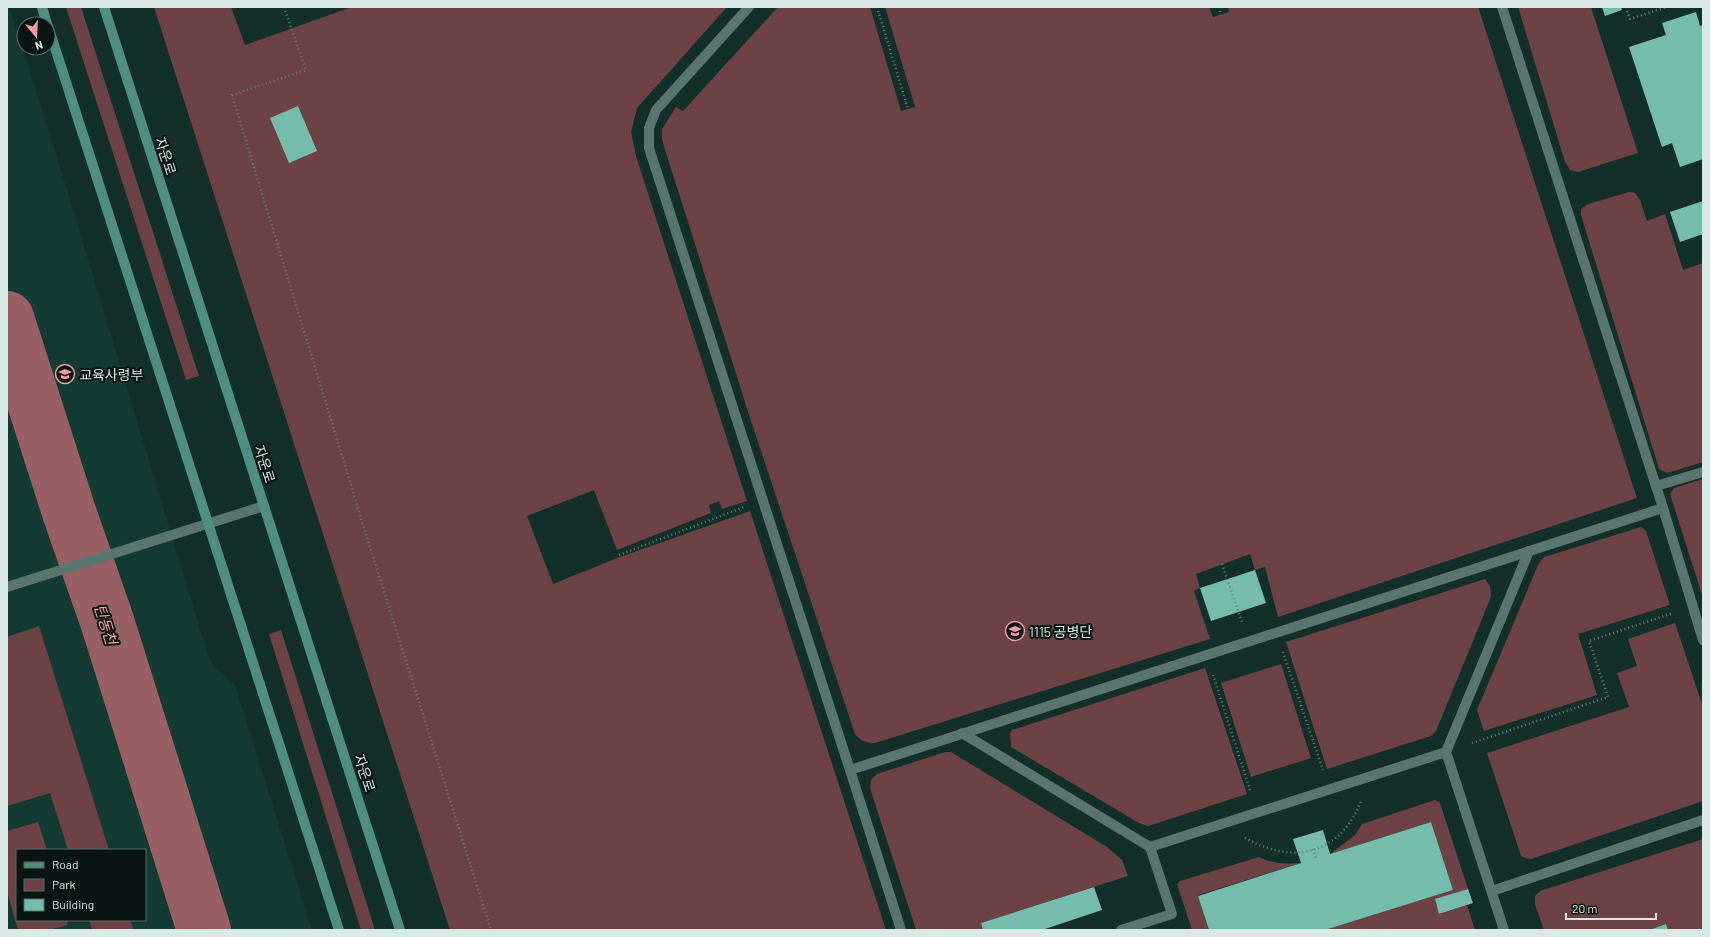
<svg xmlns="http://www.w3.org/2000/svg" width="1710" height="937" viewBox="0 0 1710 937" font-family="Barlow,'Noto Sans KR',sans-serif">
	<rect width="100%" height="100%" fill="#132f29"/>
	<path fill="#133a33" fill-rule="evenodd" d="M7,7H9L54,147L208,655L213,665L235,685L312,930H7ZM17,850H145V920H17Z"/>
	<g fill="#6c4245">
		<polygon points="66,7 81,7 199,376 186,380"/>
		<polygon points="154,7 231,7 245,45 352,7 727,7 637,108 631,132 636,156 747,501 722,509 719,501 709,505 711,513 617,550 594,490 527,516 553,584 620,557 750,511 886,930 450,930"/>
		<path d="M778,7H870L901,111L915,107L885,7H1209L1213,17L1229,12L1228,7H1478L1637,498L1278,617L1265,567L1255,570L1250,554L1196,574L1200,588L1194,591L1210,639L875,743C866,743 861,741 855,734L751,421L662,140V129L676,107L683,111Z"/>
		<polygon points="1518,7 1591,7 1638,153 1578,172 1570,170 1565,162"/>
		<polygon points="1629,192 1635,193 1640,200 1647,221 1665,214 1683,270 1703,263 1703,462 1667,473 1659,469 1581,215 1581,209 1588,204"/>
		<polygon points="1703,479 1703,598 1670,494 1674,488"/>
		<polygon points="1641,527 1646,531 1670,605 1578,634 1597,695 1484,731 1477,710 1538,565 1544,557"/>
		<polygon points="1485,579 1490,586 1491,597 1436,731 1431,736 1327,769 1286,642"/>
		<polygon points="1675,623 1703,707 1703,801 1531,859 1525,858 1521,856 1487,753 1629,707 1617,673 1637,666 1628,639"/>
		<polygon points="39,626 109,850 68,850 50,793 7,806 7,637"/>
		<polygon points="281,630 375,930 361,930 269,634"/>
		<polygon points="1281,664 1311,758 1251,777 1221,683"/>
		<polygon points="1205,668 1247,794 1148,826 1139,823 1011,747 1010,734 1012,730"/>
		<polygon points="945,752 951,752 1107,847 1122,860 1128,876 981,923 983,930 916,930 870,788 871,780 877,774"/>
		<polygon points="1435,800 1440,803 1468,889 1435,900 1440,914 1467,905 1475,930 1325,930 1453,890 1431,822 1330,854 1355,835 1362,824"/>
		<polygon points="38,822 47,850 17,850 17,920 67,920 68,925 49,930 18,930 7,891 7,831"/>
		<polygon points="1703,839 1703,930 1668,930 1666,924 1648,930 1544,930 1535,904 1535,896 1540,891"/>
		<path d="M1259,857C1273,864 1285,864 1301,863L1198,895L1209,930H1192L1177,884L1180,881Z"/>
		<polygon points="89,920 130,920 134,930 92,930"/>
	</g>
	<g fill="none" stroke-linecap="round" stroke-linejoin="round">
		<polyline stroke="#996064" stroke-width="54" points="7,318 69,512 107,621 204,930"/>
	</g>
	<g fill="#76bcad">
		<polygon points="1602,7 1621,7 1622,10 1605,16"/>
		<polygon points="1696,12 1700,26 1703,25 1703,159 1680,167 1672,143 1662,147 1629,47 1666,35 1662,23"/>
		<polygon points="298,106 317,151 289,163 270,118"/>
		<polygon points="1703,201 1703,234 1680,242 1670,212"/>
		<polygon points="1255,570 1266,603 1211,621 1200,588"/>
		<polygon points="1431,822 1453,890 1325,930 1209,930 1198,896 1301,863 1293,839 1323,830 1330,854"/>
		<polygon points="1094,887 1102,910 1042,930 983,930 981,923"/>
		<polygon points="1468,889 1473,903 1439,914 1435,899"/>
		<polygon points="1666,924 1668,930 1649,930"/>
	</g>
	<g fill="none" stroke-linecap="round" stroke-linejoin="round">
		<g stroke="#667d78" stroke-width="2.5" stroke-dasharray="1 3" stroke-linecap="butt">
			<polyline points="284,7 306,70 232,95 364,528 491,930"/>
			<polyline points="877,7 908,109"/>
			<polyline points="1219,7 1221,15"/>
			<polyline points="1626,7 1630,19 1667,7"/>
			<polyline points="619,555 744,507"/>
			<polyline points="1222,564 1242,622"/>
			<polyline points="1283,652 1323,770"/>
			<polyline points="1213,675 1251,793"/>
			<polyline points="1472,743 1608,697 1589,641 1673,613"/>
			<path d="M1245,838C1293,865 1340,855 1361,801"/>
			<polyline points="1313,849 1316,858"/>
		</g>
		<g stroke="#58766f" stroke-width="10">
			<polyline points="1656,486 1703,472"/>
			<polyline points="962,733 1150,847 1446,752"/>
			<polyline points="850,770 901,930"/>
			<polyline points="1492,891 1703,820"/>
			<polyline points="1121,930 1172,914 1150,847"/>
			<polyline points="1504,930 1446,752 1529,551"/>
		</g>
		<g stroke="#58766f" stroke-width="10">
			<polyline points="749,7 656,110 649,128 649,148 850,770 1663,508 1502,7"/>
			<polyline points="1663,508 1703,640"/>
			<polyline points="7,587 264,506"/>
		</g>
		<g stroke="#4e8f82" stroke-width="10">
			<polyline points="42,7 47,24"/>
			<polyline points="104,7 400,930"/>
			<polyline points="48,26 339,930"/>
		</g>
	</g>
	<defs>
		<g id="university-ring" transform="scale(1)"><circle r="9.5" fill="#091512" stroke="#f49aa1" stroke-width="1.5"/><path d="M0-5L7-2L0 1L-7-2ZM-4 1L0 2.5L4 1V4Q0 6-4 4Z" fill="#f49aa1"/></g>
	</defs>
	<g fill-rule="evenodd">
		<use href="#university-ring" x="65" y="374"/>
		<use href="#university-ring" x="1015" y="631"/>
	</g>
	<g text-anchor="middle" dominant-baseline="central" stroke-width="4" stroke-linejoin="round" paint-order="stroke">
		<g font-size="14" fill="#d9e9e5" stroke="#091512">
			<text transform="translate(166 156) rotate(72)">자운로</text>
			<text transform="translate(265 464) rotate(72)">자운로</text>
			<text transform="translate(365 773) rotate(72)">자운로</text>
		</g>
		<g font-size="14" fill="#d9e9e5" stroke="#091512" text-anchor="start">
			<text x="79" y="374">교육사령부</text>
			<text x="1029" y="631">1115 공병단</text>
		</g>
		<g font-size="15" font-style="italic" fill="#faa2a9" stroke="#091512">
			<text transform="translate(106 624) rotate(72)">탄동천</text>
		</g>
	</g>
	<rect width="1710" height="937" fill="none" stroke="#d9e9e5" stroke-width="16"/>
	<rect x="16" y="849" width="130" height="72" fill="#091512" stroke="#5c6a66"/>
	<rect x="24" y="862" width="20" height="6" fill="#4e8f82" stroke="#5c6a66"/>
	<text x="52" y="869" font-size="12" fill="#d9e9e5">Road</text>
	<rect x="24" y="879" width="20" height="12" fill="#6c4245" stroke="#5c6a66"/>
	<text x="52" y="889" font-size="12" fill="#d9e9e5">Park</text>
	<rect x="24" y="899" width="20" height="12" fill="#76bcad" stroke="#5c6a66"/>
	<text x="52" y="909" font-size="12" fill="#d9e9e5">Building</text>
	<g transform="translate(36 36) rotate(162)"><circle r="19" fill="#091512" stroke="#5c6a66"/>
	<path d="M0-3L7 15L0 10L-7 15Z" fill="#f49aa1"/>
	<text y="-6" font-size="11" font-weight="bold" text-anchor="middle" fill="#d9e9e5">N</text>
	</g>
	<path d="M1566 913v6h90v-6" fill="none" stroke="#d9e9e5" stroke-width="2"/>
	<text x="1572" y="913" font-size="12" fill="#d9e9e5" stroke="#091512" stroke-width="3" paint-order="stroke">20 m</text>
</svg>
